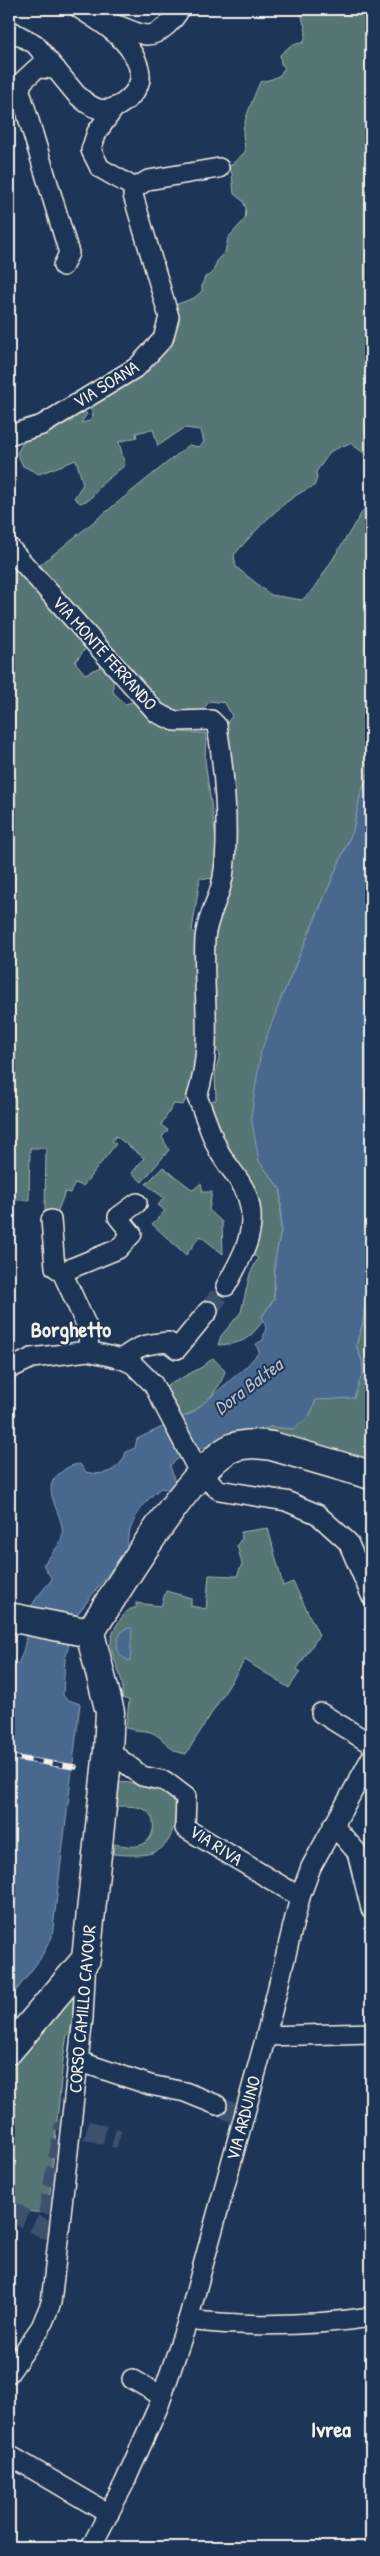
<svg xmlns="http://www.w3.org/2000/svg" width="380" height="2556" viewBox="0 0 380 2556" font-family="'Patrick Hand',sans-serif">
	<rect width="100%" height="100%" fill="#1d3557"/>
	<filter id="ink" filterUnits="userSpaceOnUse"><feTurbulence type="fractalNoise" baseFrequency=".02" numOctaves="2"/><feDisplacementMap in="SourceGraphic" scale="10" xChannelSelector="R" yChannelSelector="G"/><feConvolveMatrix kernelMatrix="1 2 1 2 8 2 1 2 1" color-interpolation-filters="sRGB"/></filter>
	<g filter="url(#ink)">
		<g fill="#567574" stroke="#a5b3ae">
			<path d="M300,9H371V458L350,443L331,451L316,472L317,479L314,486C285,497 254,532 234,555L236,567L271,595L302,600L314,589L366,506L371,483V766L361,793L353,830L281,999L259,1161L281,1190V1232L275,1260L274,1299L262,1317L264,1320C247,1341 244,1343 218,1345L221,1336L241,1312L250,1274L258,1258L248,1252L255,1217L199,1102L216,1100L215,1073L220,1054L210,1041L225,726L232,716L225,703L210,701L198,715L175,714L155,702L154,692L129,680L40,565L189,445L199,447L204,442L201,430L184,428L158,446L153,429L136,433L137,437L119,442L125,465L103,483L89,500L80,503L74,498L83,484L76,460L39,474L23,466L17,453L25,439L41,434L58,420L66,422L72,421L76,412L82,410L87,414L81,423L90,421L93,415L88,404L152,364L161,355L168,346L172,306L194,298L202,291V285L205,277L212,274L218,259L225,252L228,238L245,219L246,209L243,201L234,194L232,174L229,167L245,152C245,144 243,139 243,132C242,125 256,91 260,82L272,79L280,75L285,67L281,64L280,55L290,46L304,42L306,32Z"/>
			<path d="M9,553L46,597L45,603L51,602L90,643L75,662L85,674L107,664L118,679L113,683V692L125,704L137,701C162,734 167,732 206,733L205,760L219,861L215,879L200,878L192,931L201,938L199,1069L183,1105L174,1104L161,1125L168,1130L162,1137L169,1150L142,1182L132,1173L144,1158L116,1136L112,1141L116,1144L83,1186L75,1183L70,1193L65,1192L55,1218H47L45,1212L46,1148H30L29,1200H9Z"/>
			<polygon points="163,1167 193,1190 201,1183 203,1192 212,1192 209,1210 222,1222 223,1254 200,1236 186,1255 152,1224 165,1211 158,1205 164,1198 146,1184"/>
			<polygon points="371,1266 371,1468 249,1433 271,1427 293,1429 309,1417 316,1400 362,1361 356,1345 363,1322 368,1271"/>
			<path d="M213,1358L225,1371C219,1394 197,1412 177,1420L163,1388L202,1367Z"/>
			<path d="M268,1528L283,1586L293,1582L319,1635L297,1669L300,1672L289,1688L245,1660L186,1754C167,1751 168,1741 153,1733C147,1730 134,1731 126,1728L129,1700L122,1698C122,1693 123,1688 122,1683C116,1654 100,1646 123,1616C127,1611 130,1608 136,1608V1603L161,1606L166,1591L191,1598V1606L206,1609L209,1575L237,1576L242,1564L237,1545L242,1538L241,1532Z"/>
			<path d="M119,1782L163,1786L178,1797C173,1848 166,1859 113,1854V1844C122,1845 133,1848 141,1845C157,1839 158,1813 141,1808C134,1806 124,1806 117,1806Z"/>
			<polygon points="76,1993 74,2031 67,2035 63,2060 48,2213 9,2210 9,2072"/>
		</g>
		<g fill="#48688e" stroke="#8d9fb2">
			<path d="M371,766V1210C365,1229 378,1258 368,1271L363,1322L356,1345L362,1361L363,1372L354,1398L316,1400L309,1417L293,1429L271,1427L220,1441L197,1450L188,1451L170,1465L176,1486L172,1490L161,1488C143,1501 126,1527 127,1549L76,1616L65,1660L63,1695L66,1699L80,1704L52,1937L40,1959L9,2000V1671C31,1658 23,1625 32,1605C37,1596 46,1587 52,1579L43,1565C49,1557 60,1546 62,1536C66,1515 37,1489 60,1473C67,1467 71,1465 80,1464L86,1472C104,1477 121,1470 126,1452L135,1448L137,1439L192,1413L247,1366L259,1352L256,1344L263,1340L266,1327L262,1317L274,1299L275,1260L281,1232V1190L259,1161L251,1117L261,1051L281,999L353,830L361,793Z"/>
			<path d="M126,1628H132L130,1661C114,1657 113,1637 126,1628Z"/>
		</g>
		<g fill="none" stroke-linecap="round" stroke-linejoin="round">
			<g stroke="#3d516d" stroke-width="19" stroke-dasharray="19 9" stroke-linecap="butt">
				<polyline points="208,1311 226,1286"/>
				<polyline points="217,2105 236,2114"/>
				<polyline points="9,2210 45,2229 63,2129 68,2125 119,2139"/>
			</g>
			<g stroke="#f4f1e8" stroke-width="22">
				<g id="street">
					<path d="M104,22C119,23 131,33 146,35C159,36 174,20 180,9"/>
					<path d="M9,30L35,44L76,94C83,100 90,107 99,109C116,113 136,96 140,80C141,71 137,61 133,54C121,34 99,21 80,9"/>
					<polyline points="56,69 37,68 22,82 20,91 69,253 63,266"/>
					<polyline points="115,107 97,132 91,150 100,168 135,188"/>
					<polyline points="9,435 42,425 137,367 163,339 169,317 133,195 135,188 148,180 219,168"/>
					<path d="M9,547L157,713L175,721L211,720L217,726C224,767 230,837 223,877C220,898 206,918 205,939C202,992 214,1046 197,1097C205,1114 210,1134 219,1151C226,1165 240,1178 246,1193C260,1227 243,1256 226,1286"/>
					<polyline points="51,1220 55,1267 62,1272 89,1331 88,1351"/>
					<polyline points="62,1272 118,1249 132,1234 118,1217 137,1203"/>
					<path d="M122,1359C138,1345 147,1344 168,1342L177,1349L208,1311"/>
					<polyline points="9,1369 32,1358 88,1351 122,1359 133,1364 153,1384 200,1474 219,1490 286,1501 317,1514 348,1542 371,1595"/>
					<polyline points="321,1713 371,1744"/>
					<polyline points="108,1750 142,1776 165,1781 186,1797 185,1828 300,1897"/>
					<polyline points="333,1825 357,1852 371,1909"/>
					<polyline points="266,2036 371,2033"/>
					<polyline points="78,2061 150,2085 185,2092 217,2105"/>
					<path d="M188,2320C248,2327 311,2326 371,2317"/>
					<polyline points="9,2373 41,2327 51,2303 83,2017 86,1959"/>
					<polyline points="132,2379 162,2396"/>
					<polyline points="9,2455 109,2514"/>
					<polyline points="91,2547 124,2484 159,2405 188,2320 266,2036 300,1897 311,1867 371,1758"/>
				</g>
			</g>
			<g stroke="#f4f1e8" stroke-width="31">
				<g id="secondary">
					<polyline points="9,1617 90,1633"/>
					<path d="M90,1633C114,1594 195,1461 234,1447C246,1443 261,1444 272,1446L371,1475"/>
					<polyline points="9,2050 86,1959 108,1750 110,1712 90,1633"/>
				</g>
			</g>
			<use href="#street" stroke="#1d3557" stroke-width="19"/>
			<use href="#secondary" stroke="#1d3557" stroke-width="28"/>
			<g stroke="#f4f1e8" stroke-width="5.5">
				<polyline id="rail" points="9,1757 75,1767"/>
			</g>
			<use href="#rail" stroke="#1d3557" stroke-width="4" stroke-dasharray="11" stroke-linecap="butt"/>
		</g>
	</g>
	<g text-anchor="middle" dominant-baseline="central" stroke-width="4" stroke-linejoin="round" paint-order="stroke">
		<g font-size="18" fill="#f4f1e8" stroke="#1d3557">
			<text transform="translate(106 384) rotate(-32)">VIA SOANA</text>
			<text transform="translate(105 653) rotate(48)">VIA MONTE FERRANDO</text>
			<text transform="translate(216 1845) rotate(33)">VIA RIVA</text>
			<text transform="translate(82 2009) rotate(-85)">CORSO CAMILLO CAVOUR</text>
			<text transform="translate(243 2118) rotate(-75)">VIA ARDUINO</text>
		</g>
		<g font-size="19" font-style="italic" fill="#b8c1c8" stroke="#1d3557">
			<text transform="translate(248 1386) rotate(-37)">Dora Baltea</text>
		</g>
		<g font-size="22" font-weight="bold" fill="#f4f1e8" stroke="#1d3557">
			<text x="71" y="1329">Borghetto</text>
			<text x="331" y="2429">Ivrea</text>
		</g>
	</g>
	<rect width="380" height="2556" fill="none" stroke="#1d3557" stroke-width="30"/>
	<rect x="15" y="15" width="350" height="2526" fill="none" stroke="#f4f1e8" stroke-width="2" filter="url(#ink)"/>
</svg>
